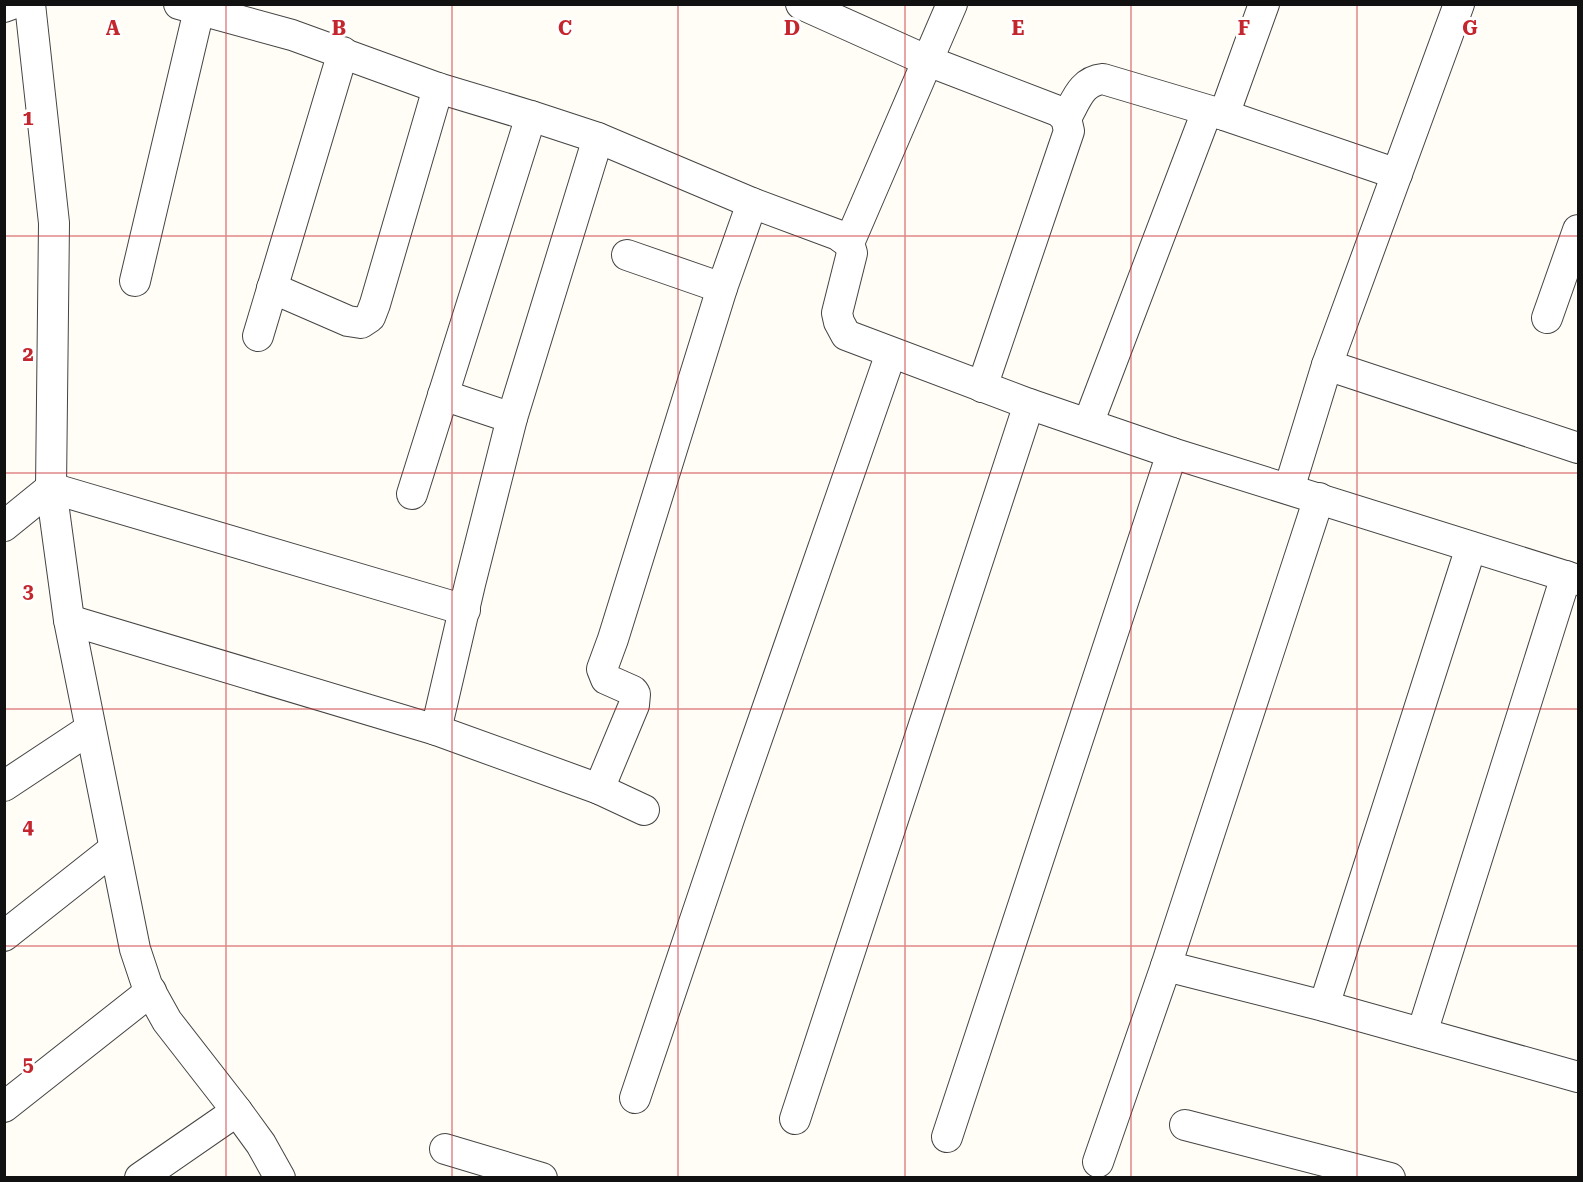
<svg xmlns="http://www.w3.org/2000/svg" width="1583" height="1182" viewBox="0 0 1583 1182" font-family="'Roboto Serif',serif">
	<rect width="100%" height="100%" fill="#fffdf5"/>
	<g fill="none" stroke-linecap="round" stroke-linejoin="round">
		<g stroke="#444" stroke-width="32">
			<g id="minor">
				<polyline points="30,4 54,223 51,488 69,620 135,949 147,985 167,1021 237,1111 261,1144 280,1178"/>
				<polyline points="179,4 292,35 438,88 531,116 598,138 752,203 838,235 849,243 852,253 837,313 839,322 846,335 1029,404 1172,453 1578,580"/>
				<polyline points="801,4 928,61 1058,111 1066,118 1069,131 982,387"/>
				<polyline points="4,7 12,4"/>
				<polyline points="1224,115 1264,4"/>
				<path d="M1066,118C1076,101 1081,81 1103,79L1224,115L1397,174"/>
				<polyline points="849,243 952,4"/>
				<polyline points="627,255 722,288"/>
				<polyline points="135,281 199,10"/>
				<polyline points="272,288 348,321 361,323 370,317 375,304 438,88"/>
				<polyline points="1547,318 1578,230"/>
				<polyline points="258,336 343,52"/>
				<polyline points="1327,365 1578,448"/>
				<polyline points="443,395 512,418"/>
				<polyline points="1088,424 1207,111"/>
				<polyline points="51,488 465,610"/>
				<polyline points="1289,489 1327,365 1459,4"/>
				<polyline points="412,494 531,116"/>
				<polyline points="4,526 51,488"/>
				<polyline points="69,620 436,730 599,789 644,810"/>
				<polyline points="436,730 470,584 512,418 598,138"/>
				<polyline points="4,786 90,729"/>
				<polyline points="599,789 634,705 635,694 633,691 606,679 602,669 613,639 722,288 752,203"/>
				<polyline points="4,936 114,849"/>
				<polyline points="1166,966 1324,1006 1578,1077"/>
				<polyline points="1324,1006 1471,547"/>
				<polyline points="1422,1033 1566,576"/>
				<polyline points="635,1098 729,819 891,353"/>
				<polyline points="4,1107 151,991"/>
				<polyline points="795,1119 1029,404"/>
				<polyline points="1185,1125 1390,1178"/>
				<polyline points="947,1137 1172,453"/>
				<polyline points="445,1149 542,1178"/>
				<polyline points="1098,1162 1166,966 1319,498"/>
				<polyline points="140,1178 237,1111"/>
			</g>
		</g>
		<use href="#minor" stroke="#fff" stroke-width="30"/>
	</g>
	<path fill="none" stroke="#c4262e" stroke-width="1.5" stroke-opacity="0.55" d="M226,4V1178M452,4V1178M678,4V1178M905,4V1178M1131,4V1178M1357,4V1178M4,236H1578M4,473H1578M4,709H1578M4,946H1578"/>
	<g font-size="20" text-anchor="middle" font-weight="bold" fill="#c4262e" stroke="#fff" stroke-width="6" stroke-linejoin="round" paint-order="stroke">
		<text x="113" y="35">A</text>
		<text x="339" y="35">B</text>
		<text x="565" y="35">C</text>
		<text x="792" y="35">D</text>
		<text x="1018" y="35">E</text>
		<text x="1244" y="35">F</text>
		<text x="1470" y="35">G</text>
		<text x="28" y="125">1</text>
		<text x="28" y="361">2</text>
		<text x="28" y="598">3</text>
		<text x="28" y="834">4</text>
		<text x="28" y="1071">5</text>
	</g>
	<rect width="1583" height="1182" fill="none" stroke="#111111" stroke-width="12"/>
</svg>
